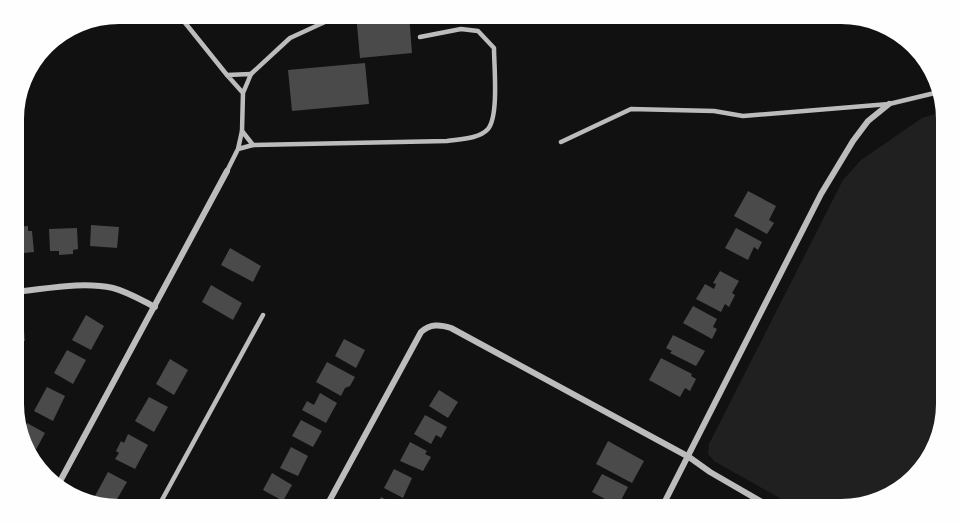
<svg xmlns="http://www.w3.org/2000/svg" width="960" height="523" viewBox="0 0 960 523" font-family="Arial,sans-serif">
	<rect width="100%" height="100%" fill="#111"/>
	<polygon fill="#202020" points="946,111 946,411 933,456 899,492 848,509 799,509 714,461 708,454 709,444 843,180 861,160 922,118"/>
	<g fill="#4a4a4a">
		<polygon points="356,14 409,14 412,53 360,58"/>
		<polygon points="365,63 369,104 292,111 288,70"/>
		<polygon points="748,191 776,206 769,220 774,223 767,234 734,216"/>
		<polygon points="91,225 119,227 117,248 90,246"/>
		<polygon points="28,226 28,231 32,231 34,252 14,254 14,232 17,232 17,227"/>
		<polygon points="77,228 78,249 73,250 73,254 59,255 59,251 50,251 49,229"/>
		<polygon points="736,228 762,242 758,250 754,247 748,260 725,248"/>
		<polygon points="230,248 261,266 253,282 221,265"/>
		<polygon points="720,271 739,281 732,293 735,295 729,307 725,304 721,312 696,299 705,284 714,289 716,284 713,283"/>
		<polygon points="211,285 242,303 233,320 202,302"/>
		<polygon points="693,306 717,319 713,327 717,329 712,339 683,323"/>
		<polygon points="86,315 104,326 91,350 72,340"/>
		<polygon points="23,320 25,341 14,342 14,321"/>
		<polygon points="673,335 705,351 696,366 670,353 672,351 666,348"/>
		<polygon points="344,339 365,350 356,368 335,356"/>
		<polygon points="67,350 86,360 73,384 54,373"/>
		<polygon points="661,358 692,374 691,376 696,379 690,391 685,388 680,397 649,380"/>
		<polygon points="170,359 188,370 174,395 156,384"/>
		<polygon points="327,362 355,377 350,386 345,388 341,396 316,382"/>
		<polygon points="47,387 65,396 53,421 34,411"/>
		<polygon points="439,390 458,402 448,418 429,406"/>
		<polygon points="320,393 337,403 326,423 302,410 307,401 314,405"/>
		<polygon points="149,397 168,407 154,432 135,421"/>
		<polygon points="425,415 447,427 441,438 436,435 431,444 414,434"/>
		<polygon points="301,420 322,431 313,447 292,436"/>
		<polygon points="27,423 45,433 32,457 29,456 21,434"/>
		<polygon points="128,434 148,445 135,469 115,459 119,453 116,451 121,441 124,443"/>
		<polygon points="608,441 644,461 632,483 596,464"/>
		<polygon points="410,442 427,451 425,454 431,457 423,471 400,461"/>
		<polygon points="291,447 308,456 298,476 280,468"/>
		<polygon points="394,469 412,478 403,498 384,488"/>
		<polygon points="108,472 127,482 113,506 95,496"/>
		<polygon points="272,473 292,485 283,501 263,490"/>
		<polygon points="602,474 628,487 618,506 592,492"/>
		<polygon points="381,497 404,509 375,509"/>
		<polygon points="583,500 600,509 578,509"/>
		<polygon points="262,501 278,509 257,509"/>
	</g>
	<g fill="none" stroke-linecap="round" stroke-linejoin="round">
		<g stroke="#bcbcbc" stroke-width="4.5">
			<polyline points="178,14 227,75"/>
			<polyline points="251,74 290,38 327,21"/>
			<polyline points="242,131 243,93 227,75 251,74 243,93"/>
			<polyline points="561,142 631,109 714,111 743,116 889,104 939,92"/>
			<path d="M253,145L447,141C460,139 479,139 488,129C499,116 494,66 494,48L478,31L461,29L420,37"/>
			<polyline points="227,171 238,149 253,145 242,131 238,149"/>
			<polyline points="157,509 263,315"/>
		</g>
		<g stroke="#bcbcbc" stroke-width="6">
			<path d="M14,292C46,289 82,281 113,288C128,292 141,300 155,307"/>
			<polyline points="57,487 227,171"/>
			<path d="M325,509L421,332C430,324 439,324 451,328L689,457L710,472L774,509"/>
			<polyline points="661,509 821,194 853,141 868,121 889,104"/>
		</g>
	</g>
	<path d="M0 0H960V523H0ZM119 24H841A95 95 0 0 1 936 119V404A95 95 0 0 1 841 499H119A95 95 0 0 1 24 404V119A95 95 0 0 1 119 24Z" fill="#fefefe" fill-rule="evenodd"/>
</svg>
